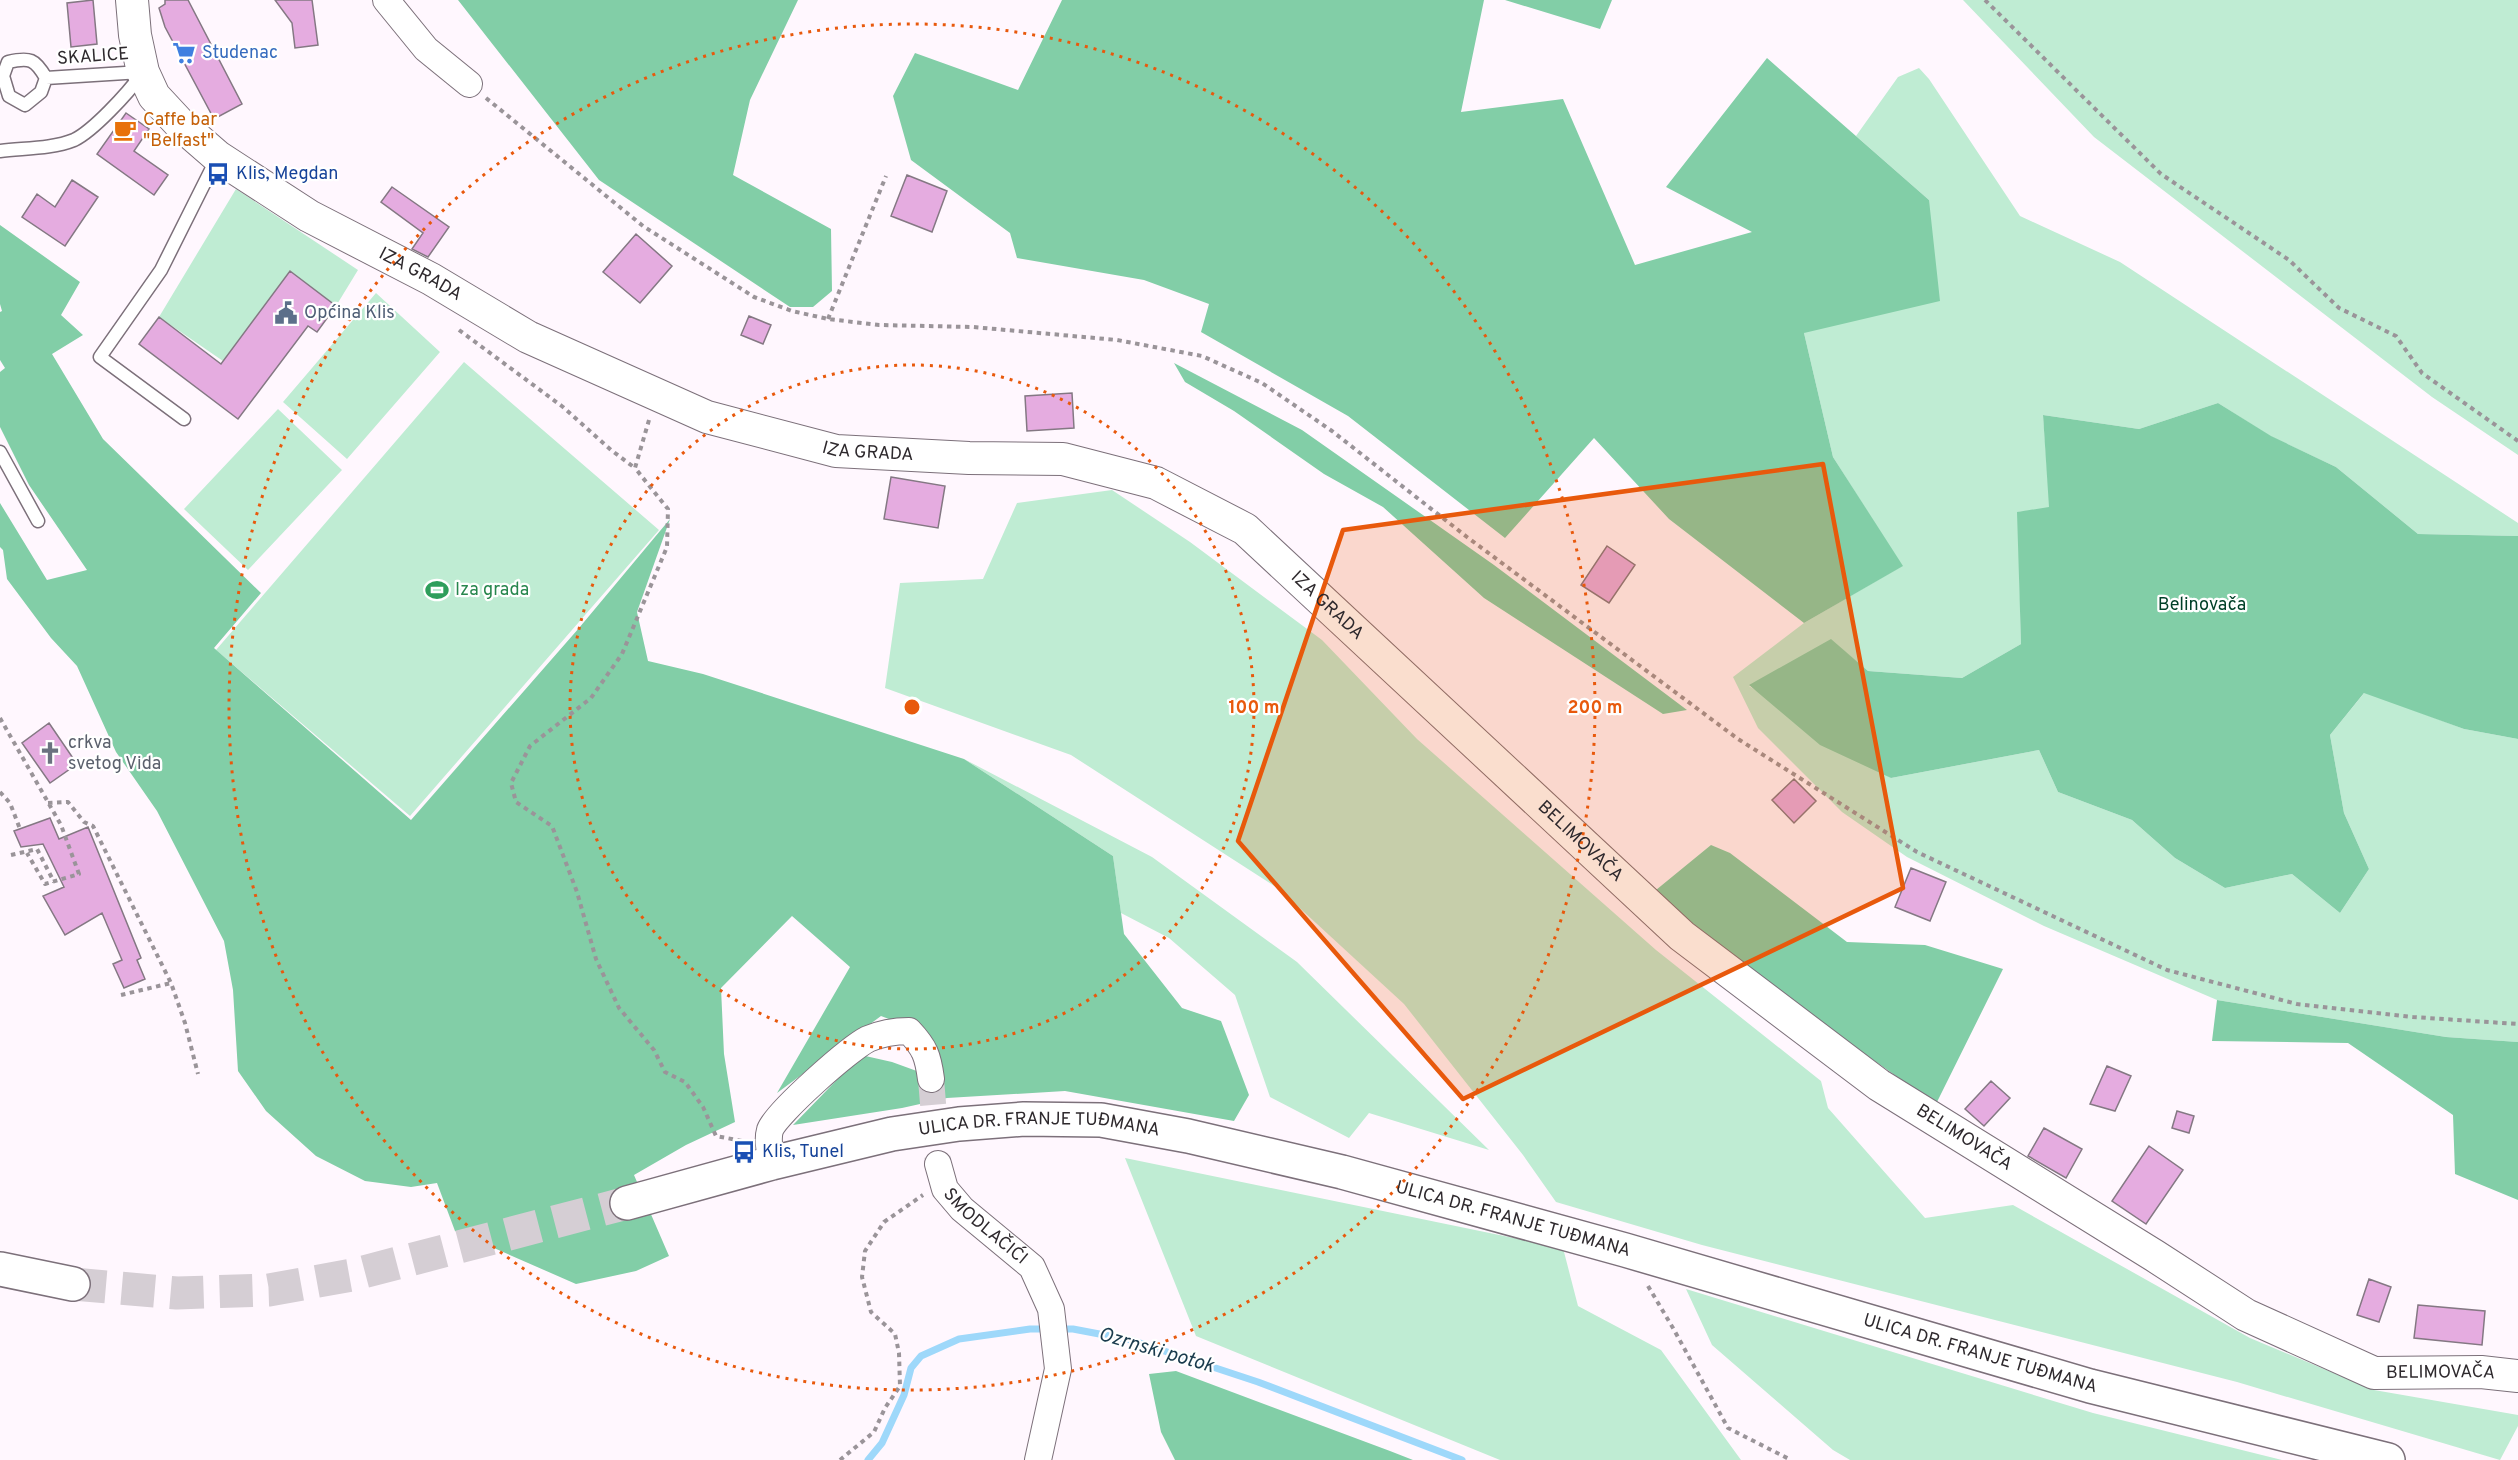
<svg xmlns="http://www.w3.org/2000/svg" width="2518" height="1460" viewBox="0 0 2518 1460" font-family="Overpass,sans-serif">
	<rect width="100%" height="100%" fill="#fff7fe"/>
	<path fill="#bfecd3" d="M1963,0H2518V455L2432,397L2094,137Z
		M1919,68L1929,79L2020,216L2120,262L2518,523V536L2418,534L2336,467L2270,436L2218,403L2139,429L2043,415L2050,508L2018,512L2021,644L1962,678L1868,671L1831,640L1749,686L1891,778L2039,750L2058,792L2132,820L2175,858L2225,888L2292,874L2340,913L2369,869L2344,813L2330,735L2365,692L2464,729L2518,739V1042L2446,1037L2217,1000L2044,926L1907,857L1842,812L1758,728L1733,677L1804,623L1902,566L1833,457L1804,333L1929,200L1856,136L1898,77Z
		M236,189L358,270L336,306L290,272L223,361L159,317Z
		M376,293L440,352L347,459L283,402Z
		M464,362L659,530L410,816L216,650Z
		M278,409L342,470L248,570L184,509Z
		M1112,490L1190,542L1322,640L1417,739L1656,950L1821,1081L1828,1108L1925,1218L2013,1205L2250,1338L2374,1390L2518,1415V1426L2500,1460L2237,1382L1702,1245L1556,1202L1523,1155L1404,1004L1279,889L1071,755L885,688L900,583L983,579L1017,503Z
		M964,759L1152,857L1297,962L1489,1150L1369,1113L1349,1138L1270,1097L1235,995L1169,938L1121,913L1113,856Z
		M1125,1158L1563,1248L1578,1306L1661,1350L1741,1460H1500L1196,1336Z
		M1686,1289L2093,1413L2282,1460H1850L1833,1450L1712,1345Z"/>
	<path fill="#82cea7" d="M458,0H798L750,100L733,175L831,229L832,291L813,307H790L599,180Z
		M1062,0H1484L1461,112L1563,99L1635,265L1752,232L1666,187L1767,58L1929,200L1940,301L1804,333L1833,457L1903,566L1804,623L1669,519L1594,438L1505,538L1348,416L1201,332L1209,304L1144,280L1017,258L1010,233L911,160L893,96L915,53L1018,90Z
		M1505,0H1612L1600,29Z
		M0,225L80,282L61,315L83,335L52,354L103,439L261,593L214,648L411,820L579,628L670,519L637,612L648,661L703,674L964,759L1113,856L1124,934L1182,1008L1221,1021L1249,1095L1234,1121L1065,1091L947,1098L902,1108L793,1125L861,1055L892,1062L936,1078L910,1027L881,1016L777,1093L850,967L792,916L721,988L724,1054L735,1122L686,1145L634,1175L669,1256L636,1271L576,1284L455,1231L437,1183L411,1187L365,1181L316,1156L266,1111L238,1071L233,990L224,941L157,811L116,752L77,666L51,638L7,579L3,550L0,547V503L47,580L87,570L29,485L0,427V372L5,368L0,360V312L2,311L0,304Z
		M1174,363L1302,430L1494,565L1687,710L1663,714L1484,598L1383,507L1324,474L1234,411L1185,382Z
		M2218,403L2271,436L2336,467L2418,534L2518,536V739L2464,729L2364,693L2330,735L2344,813L2369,869L2340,913L2292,874L2225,888L2175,858L2132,820L2058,792L2039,750L1891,778L1820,745L1749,685L1831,639L1868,671L1962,678L2021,644L2017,512L2049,507L2043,415L2139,429Z
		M1711,845L1730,853L1847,942L1925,945L2003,969L1936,1104L1859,1050L1688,920L1656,890Z
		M2217,1000L2446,1037L2518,1042V1200L2455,1174L2453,1115L2348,1043L2212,1041Z
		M1176,1371L1390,1451L1413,1460H1175L1161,1432L1149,1374Z"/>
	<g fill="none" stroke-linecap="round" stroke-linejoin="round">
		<path stroke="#9ed8fa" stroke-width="7" d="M868,1460L882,1443L904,1395L911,1368L921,1356L959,1339L1030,1329H1073L1131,1340L1258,1382L1462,1460"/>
	</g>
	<path fill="#e5ace0" stroke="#847883" stroke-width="1.5" d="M93,0L97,44L71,47L67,3Z
		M165,0H188L242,104L214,119L165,27L159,8L165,4Z
		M275,0H312L318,45L295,48L292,23Z
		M126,113L149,129L134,151L168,175L154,195L97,154Z
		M907,175L947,191L932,232L891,216Z
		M72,180L98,197L65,246L22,217L37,194L55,207Z
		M392,187L449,227L428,257L412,249L423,233L381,202Z
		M636,234L672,266L640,303L603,272Z
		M290,271L336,306L317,332L308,326L238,419L139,344L159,317L221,364Z
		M749,316L771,325L763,344L741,335Z
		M1072,393L1074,428L1027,431L1025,396Z
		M891,477L945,486L938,528L884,519Z
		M1607,546L1635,565L1609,603L1581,585Z
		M49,723L77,764L50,783L22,743Z
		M1794,779L1816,801L1794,823L1772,800Z
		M50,818L59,839L88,827L141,958L137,960L145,979L124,988L113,964L122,960L102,913L65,935L43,896L64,887L43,844L21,847L14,831Z
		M1911,868L1946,882L1930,921L1895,907Z
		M2107,1066L2131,1076L2115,1111L2090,1104Z
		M1991,1081L2010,1098L1984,1126L1965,1109Z
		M2177,1111L2194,1116L2189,1133L2172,1128Z
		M2044,1128L2082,1149L2066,1178L2028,1156Z
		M2149,1146L2183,1170L2146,1224L2112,1201Z
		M2369,1279L2391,1287L2379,1322L2357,1315Z
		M2418,1305L2485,1311L2482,1345L2414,1338Z"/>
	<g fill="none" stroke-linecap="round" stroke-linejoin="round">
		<path stroke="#d5ced4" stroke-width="26" stroke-dasharray="26 13" stroke-linecap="butt" d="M931,1079L938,1164"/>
		<path stroke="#d5ced4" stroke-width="33" stroke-dasharray="33 16" stroke-linecap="butt" d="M73,1284L177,1293L269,1290L352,1275L627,1203"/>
		<g stroke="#7c707a" stroke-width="15">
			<path id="service" d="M46,78L41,92L25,105L9,96L3,76L8,62C30,57 35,59 46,78L141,72
				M0,151C23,148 52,149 74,140C93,131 128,93 141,75
				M184,419L100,357L161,270L217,158
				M0,452L38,521"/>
		</g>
		<g stroke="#7c707a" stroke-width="28">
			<g id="minor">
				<path d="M386,0L426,49L469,84"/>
				<path d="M772,1163C770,1153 767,1140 770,1130C776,1113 850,1048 868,1039C882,1033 895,1031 909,1031C925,1048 928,1056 931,1079"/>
				<path id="s1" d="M938,1164L945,1189L962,1209L1032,1267L1051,1309L1058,1369L1038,1460"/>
			</g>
		</g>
		<g stroke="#7c707a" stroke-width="34">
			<g id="tertiary">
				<path id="s2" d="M132,0L135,35L143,72L154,96L180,124L218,157L309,216L431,279L528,337L707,417L836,451L969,458L1063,459L1156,483L1245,529L1682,936L1879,1085L2155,1256L2246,1315L2374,1373L2481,1372L2518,1376"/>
			</g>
		</g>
		<g stroke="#7c707a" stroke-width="36">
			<g id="secondary">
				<path id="s3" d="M627,1203L772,1163L892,1134L959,1124L1024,1119L1101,1120L1188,1136L1342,1172L1625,1250L2090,1386L2388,1460"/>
				<path d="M0,1269L73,1284"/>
			</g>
		</g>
		<path stroke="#9a9499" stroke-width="4" stroke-dasharray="4.5 4.5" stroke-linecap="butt" d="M1985,0L2161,174L2289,260L2339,308L2396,336L2422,373L2518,441
			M486,98L643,226L754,297L792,311L828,319L879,325L973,327L1117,340L1202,356L1262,383L1332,431L1467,537L1738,739L1917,852L2167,970L2297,1004L2413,1017L2518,1024
			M828,319L886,176
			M459,330L563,407L611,450L635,468
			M649,420L635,468L668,509L667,547L622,654L591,698L530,746L511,783L516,802L552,826L577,892L596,959L619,1008L654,1050L665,1072L685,1082L703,1107L716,1136L742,1141
			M0,718L61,825L79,874L45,884L27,853
			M0,792L10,803L20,829
			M48,803L68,802L84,822L93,826L171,983L185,1023L198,1074
			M11,855L37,849L54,882
			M121,995L171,983
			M1648,1286L1673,1328L1728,1428L1791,1460
			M840,1460L874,1432L885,1408L900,1386L899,1353L895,1334L871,1312L862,1277L865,1251L884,1222L923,1195"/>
		<use href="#service" stroke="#fff" stroke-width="12"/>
		<use href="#minor" stroke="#fff" stroke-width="26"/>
		<use href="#tertiary" stroke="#fff" stroke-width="32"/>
		<use href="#secondary" stroke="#fff" stroke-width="33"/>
	</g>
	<path fill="#e8590c" fill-opacity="0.2" stroke="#e8590c" stroke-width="4.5" stroke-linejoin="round" d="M1823,464L1903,888L1463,1099L1238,841L1343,530Z"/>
	<g fill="none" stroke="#e8590c" stroke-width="3" stroke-dasharray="3 6">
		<circle cx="912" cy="707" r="342"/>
		<circle cx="912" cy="707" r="683"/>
	</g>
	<defs>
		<g id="supermarket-bare" transform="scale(1.8)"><path d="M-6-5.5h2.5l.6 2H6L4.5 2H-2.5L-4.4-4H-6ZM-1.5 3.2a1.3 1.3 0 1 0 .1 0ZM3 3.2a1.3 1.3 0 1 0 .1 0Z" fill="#3f7fe0" stroke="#fff" stroke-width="2.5" paint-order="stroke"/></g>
		<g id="cafe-bare" transform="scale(1.8)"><path d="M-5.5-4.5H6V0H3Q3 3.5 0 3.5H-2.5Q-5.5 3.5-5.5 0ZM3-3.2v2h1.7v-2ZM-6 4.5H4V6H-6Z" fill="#e8710a" stroke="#fff" stroke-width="2.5" paint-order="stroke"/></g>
		<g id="bus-bare" transform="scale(1.8)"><path d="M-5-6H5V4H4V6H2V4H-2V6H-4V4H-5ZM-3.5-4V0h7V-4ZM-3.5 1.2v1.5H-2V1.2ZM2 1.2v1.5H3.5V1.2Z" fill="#1a4fb4" stroke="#fff" stroke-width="2.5" paint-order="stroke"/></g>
		<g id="civic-bare" transform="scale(1.8)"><path d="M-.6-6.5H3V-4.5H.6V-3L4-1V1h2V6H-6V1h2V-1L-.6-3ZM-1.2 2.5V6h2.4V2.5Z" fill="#5c6f8a" stroke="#fff" stroke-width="2.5" paint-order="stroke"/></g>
		<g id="stadium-bare" transform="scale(1.8)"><path d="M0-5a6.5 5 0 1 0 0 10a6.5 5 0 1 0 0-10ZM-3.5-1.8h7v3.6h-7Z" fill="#2e9e5b" stroke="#fff" stroke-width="2.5" paint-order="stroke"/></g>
		<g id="church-bare" transform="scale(1.8)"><path d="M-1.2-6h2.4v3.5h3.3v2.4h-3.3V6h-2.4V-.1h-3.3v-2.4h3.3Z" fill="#6b7280" stroke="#fff" stroke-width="2.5" paint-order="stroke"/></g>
	</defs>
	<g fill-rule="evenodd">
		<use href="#supermarket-bare" x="184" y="53"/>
		<use href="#cafe-bare" x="125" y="130"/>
		<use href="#bus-bare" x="218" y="174"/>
		<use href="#civic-bare" x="286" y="313"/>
		<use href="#stadium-bare" x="437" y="590"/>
		<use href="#church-bare" x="50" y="753"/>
		<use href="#bus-bare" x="744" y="1152"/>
	</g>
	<g text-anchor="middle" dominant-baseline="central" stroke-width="4.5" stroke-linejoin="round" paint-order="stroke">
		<g font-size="18" fill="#366cbe" stroke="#fff" text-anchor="start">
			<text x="202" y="53">Studenac</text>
		</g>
		<g font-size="18" fill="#2e292d" stroke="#fff">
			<text transform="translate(93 57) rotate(-4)">SKALICE</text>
			<text stroke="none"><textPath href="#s2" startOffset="422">IZA GRADA</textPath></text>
			<text stroke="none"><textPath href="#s2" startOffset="908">IZA GRADA</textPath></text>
			<text stroke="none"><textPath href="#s2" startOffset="1412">IZA GRADA</textPath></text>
			<text stroke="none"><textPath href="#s2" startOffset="1758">BELIMOVAČA</textPath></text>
			<text stroke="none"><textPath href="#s3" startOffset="422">ULICA DR. FRANJE TUĐMANA</textPath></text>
			<text stroke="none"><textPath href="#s2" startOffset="2244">BELIMOVAČA</textPath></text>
			<text stroke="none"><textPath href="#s3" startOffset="908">ULICA DR. FRANJE TUĐMANA</textPath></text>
			<text stroke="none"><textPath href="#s1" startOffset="81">SMODLAČIĆI</textPath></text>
			<text stroke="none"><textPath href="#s3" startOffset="1394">ULICA DR. FRANJE TUĐMANA</textPath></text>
			<text stroke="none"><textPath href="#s2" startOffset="2784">BELIMOVAČA</textPath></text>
		</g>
		<g font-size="18" fill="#c56008" stroke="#fff" text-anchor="start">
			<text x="143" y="120">Caffe bar<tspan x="143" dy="21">"Belfast"</tspan></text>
		</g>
		<g font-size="18" fill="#164399" stroke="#fff" text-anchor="start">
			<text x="236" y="174">Klis, Megdan</text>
			<text x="762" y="1152">Klis, Tunel</text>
		</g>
		<g font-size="18" fill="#4e5e75" stroke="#fff" text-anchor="start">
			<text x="304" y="313">Općina Klis</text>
		</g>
		<g font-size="18" fill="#27864d" stroke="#fff" text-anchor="start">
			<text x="455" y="590">Iza grada</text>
		</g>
		<g font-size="18" fill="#004028" stroke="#fff">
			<text x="2202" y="605">Belinovača</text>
		</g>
		<g font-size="18" fill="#5b616d" stroke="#fff" text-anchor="start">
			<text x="68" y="743">crkva<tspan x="68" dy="21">svetog Vida</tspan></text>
		</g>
		<g font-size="20" font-style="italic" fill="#1a3b4d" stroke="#fff">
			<text transform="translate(1156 1351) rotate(16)">Ozrnski potok</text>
		</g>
	</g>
	<circle cx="912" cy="707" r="9" fill="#e8590c" stroke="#fff" stroke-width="3"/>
	<g font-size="18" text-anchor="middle" font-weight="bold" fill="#e8590c" stroke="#fff" stroke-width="4.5" stroke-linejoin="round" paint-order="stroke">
		<text x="1254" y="713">100 m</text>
		<text x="1595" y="713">200 m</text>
	</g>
</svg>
